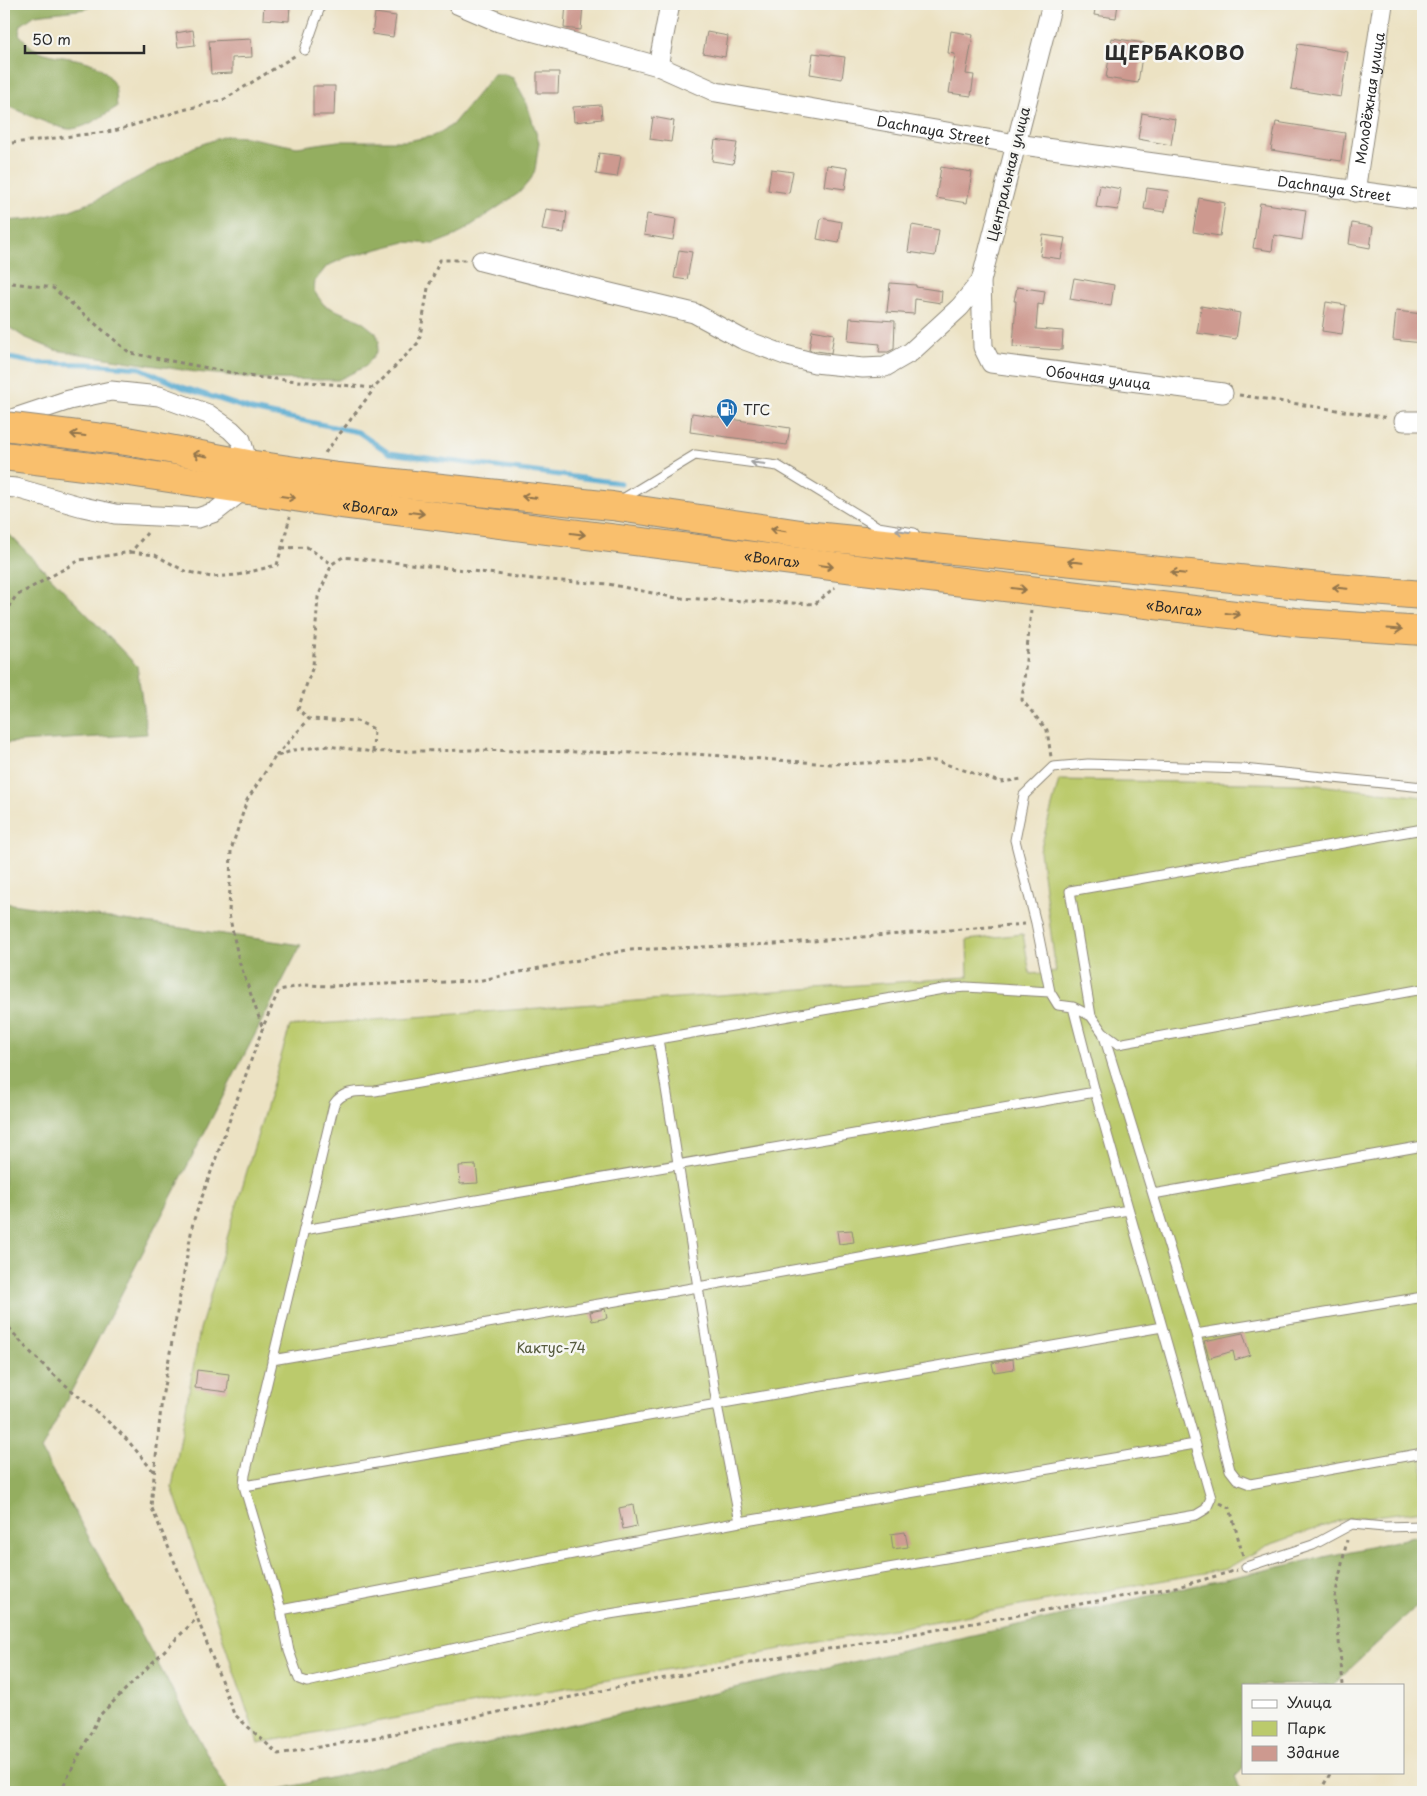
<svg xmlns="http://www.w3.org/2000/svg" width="1427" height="1796" viewBox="0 0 1427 1796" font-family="'Playpen Sans',sans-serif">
	<rect width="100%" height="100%" fill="#f6f6f2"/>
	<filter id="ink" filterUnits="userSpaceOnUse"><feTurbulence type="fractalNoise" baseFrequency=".02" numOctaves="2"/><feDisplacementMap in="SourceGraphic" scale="10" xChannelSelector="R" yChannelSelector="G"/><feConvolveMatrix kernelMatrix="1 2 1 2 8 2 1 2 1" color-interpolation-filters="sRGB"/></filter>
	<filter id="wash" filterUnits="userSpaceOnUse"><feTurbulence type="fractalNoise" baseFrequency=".0096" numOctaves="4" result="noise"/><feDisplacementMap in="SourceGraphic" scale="20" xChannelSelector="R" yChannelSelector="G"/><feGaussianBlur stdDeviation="1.12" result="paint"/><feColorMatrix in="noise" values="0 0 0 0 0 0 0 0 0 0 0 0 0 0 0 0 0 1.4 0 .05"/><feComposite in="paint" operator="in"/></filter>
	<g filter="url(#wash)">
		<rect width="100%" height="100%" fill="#ece2c3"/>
		<path fill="#bbca6c" stroke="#737a4c" d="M1059,780L1308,784L1423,797V1510L1341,1520L1266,1546L1226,1569L258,1743L172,1487L200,1329L290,1026L968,977L967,940L1023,934L1030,974L1056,972L1040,851Z"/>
		<path fill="#94ae60" stroke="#606c46" d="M4,4H94L86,9L35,15L21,25L19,34C24,39 28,45 33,48C61,64 100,50 115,87C117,93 116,101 117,107C103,115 89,127 72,129C61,131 15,109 4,104Z
			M494,74H503L513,78L527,104L539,142L535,170L531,179L519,193L457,235L434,244L405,242L347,257L327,266L315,281L314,291L324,305L361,321L376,333L379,342L377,351L366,366L338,380L266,379L195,372L55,350L24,337L4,324V221L33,219L68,211L94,201L194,147L225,136L246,137L297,147L338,141H406L434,136L452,125Z
			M4,532L9,534L137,666L147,734L4,743Z
			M4,903L301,945L41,1450L228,1792H4Z
			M1423,1535V1600L1333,1685H1243V1769L1235,1777L1241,1792H267Z"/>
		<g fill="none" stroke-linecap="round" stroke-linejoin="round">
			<path stroke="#52a8cf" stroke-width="5" d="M4,357L36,363L90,364L140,368L182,387L252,410L358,432L389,453L621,483"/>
		</g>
		<g id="blocks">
			<path fill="#cd998f" d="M264,4H290L289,21L263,19Z
				M566,4H583L581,30L564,28Z
				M1096,4H1118L1116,18L1094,15Z
				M375,13L396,16L393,37L372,34Z
				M193,30L195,45L178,47L176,33Z
				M951,31L973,35L966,74L974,75L971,96L949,93L955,54L948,53Z
				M707,32L728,36L725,57L703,53Z
				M1112,38L1144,43L1138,83L1106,78Z
				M251,39L252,57L232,58V73L211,74L209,41Z
				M1298,44L1348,52L1341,97L1291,89Z
				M813,53L845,57L842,79L810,74Z
				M537,72H559L558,93H537Z
				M313,86H335L334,115H313Z
				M601,105L602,119L574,122L573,107Z
				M1142,113L1175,119L1171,145L1138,139Z
				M653,117L674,121L671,142L650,139Z
				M1276,122L1345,133L1341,161L1271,150Z
				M715,140L737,143L733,164L712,161Z
				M599,153L621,156L617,177L596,174Z
				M827,165L848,168L845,189L824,186Z
				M941,167L972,172L967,203L936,198Z
				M771,169L793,172L789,193L768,190Z
				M1100,185L1121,189L1118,210L1096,207Z
				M1147,188L1169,191L1165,212L1144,209Z
				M1199,198L1225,203L1220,236L1193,232Z
				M1260,203L1306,210L1302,240L1274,235L1272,251L1253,248Z
				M546,209L567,212L564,233L542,230Z
				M647,214L676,219L673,240L644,235Z
				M821,218L842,222L839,243L817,239Z
				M1352,223L1373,227L1370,248L1349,244Z
				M912,225L939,230L935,256L908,252Z
				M1043,235L1065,238L1061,259L1040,256Z
				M679,250L692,252L687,280L674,278Z
				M1074,278L1114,285L1111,306L1070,299Z
				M890,283L916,285V287L942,291L941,303L915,299L914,314L887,312Z
				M1017,287L1045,291L1043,305L1038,304L1036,329L1063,331L1062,350L1013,347L1016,301H1014Z
				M1326,302L1346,305L1342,334L1322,331Z
				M1201,306L1240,313L1236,339L1197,333Z
				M1396,311L1423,314V343L1393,340Z
				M850,318L895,321L894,349L888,352H879L880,344L848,341Z
				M812,330L834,334L831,353L809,350Z
				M692,413L790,428L787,445L690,432Z
				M476,1165L478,1183L460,1184L459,1166Z
				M852,1230L854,1242L839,1244L837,1231Z
				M605,1309L607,1318L592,1321L590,1312Z
				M1243,1333L1250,1355L1235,1360L1233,1351L1209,1358L1204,1341Z
				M1013,1359L1014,1369L994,1372L992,1363Z
				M197,1370L229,1374L227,1392L195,1388Z
				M633,1505L637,1526L623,1529L619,1508Z
				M905,1532L908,1547L893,1549L891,1534Z"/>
		</g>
	</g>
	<g filter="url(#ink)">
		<use href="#blocks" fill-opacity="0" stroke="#8c8677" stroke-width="1"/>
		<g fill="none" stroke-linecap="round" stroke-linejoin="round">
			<g stroke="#8c8677" stroke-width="11">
				<path id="lane" d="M305,50L321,4
					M621,500L695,455L778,466L878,527L914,533
					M1423,787L1243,769L1088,764L1053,767L1024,795L1015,840L1036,923L1050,992L1058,1005L1073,1007L1091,1016L1103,1033L1196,1334L1230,1470L1237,1479L1250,1484L1423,1453
					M1050,992L966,987L943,989L658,1039L375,1091C359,1092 344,1089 334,1104L245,1475L244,1486L281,1610L289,1651L299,1679L307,1682L597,1616L749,1592L1196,1515L1206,1509L1211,1498L1095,1092L1073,1007
					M1091,1016L1070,891L1423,829
					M1103,1033L1118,1044L1423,989
					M658,1039L717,1405L740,1522
					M1153,1194L1423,1146
					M304,1230L1095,1092
					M1196,1334L1423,1297
					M272,1360L698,1287L1128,1210
					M244,1486L1162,1327
					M1246,1567L1313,1545L1352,1524L1384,1527L1423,1526
					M281,1610L740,1522L1195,1444"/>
			</g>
			<g stroke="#8c8677" stroke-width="21">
				<g id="street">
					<path id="s1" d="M457,4L499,22L658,66L716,92L1016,144L1423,200"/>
					<path id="s2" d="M1052,4L981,281L983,347L991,363L1223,393"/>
					<path d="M658,66L670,4"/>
					<path id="s3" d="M1355,192L1383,4"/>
					<path d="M481,261L564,282L694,313L742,339L785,355L815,363L863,368L885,367L911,352L960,307L981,281"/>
					<path d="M1404,421H1423"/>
					<path d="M4,429L15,418L69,400L111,391L159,396L208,414L231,430L241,440L248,464"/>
					<path d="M4,487L16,488L83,507L115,514L198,518L215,512L243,490"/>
				</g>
			</g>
			<g stroke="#8c8677" stroke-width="30">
				<g id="highway">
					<path d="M127,441L248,464L338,477L612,506L814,536L1310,586L1423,595"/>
					<path id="s4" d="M4,456L123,471L334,503L855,569L1303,623L1423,631"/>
				</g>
			</g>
			<path stroke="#8c8677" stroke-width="3" stroke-dasharray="4 4" stroke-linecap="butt" d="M4,144L114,131L183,110L225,99L296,55
				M4,282L53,288L130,353L254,377L374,388L419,342L428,288L440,260H467
				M1239,395L1389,418
				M325,453L374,389
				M282,548L307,547L332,564
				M131,552L155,555L185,571L211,577L238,575L277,565L290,517
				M1031,610L1022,700L1047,730L1051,757
				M4,614L16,596L80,560L131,552L147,533
				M373,752L374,729L357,721L309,719L298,709L313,666L318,597L332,564L343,557L457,569L533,579L608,584L677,598L815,604L835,587
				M276,756L309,719
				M1025,924L775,944L627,950L477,981L329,986L306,985L279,990L263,1027L193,1222L162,1398L151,1506L188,1594L234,1714L278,1754L383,1736L654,1680L1181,1586L1237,1570
				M262,1026L239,961L229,914L231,850L247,800L275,757L294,750L328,746L373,752L471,750L695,754L830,764L936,761L1000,782L1023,779
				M4,1321C35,1363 74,1391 113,1426C128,1439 141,1457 154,1472
				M1220,1503L1230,1508L1243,1556
				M1343,1685L1335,1597L1347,1540
				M60,1792L100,1715L197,1618
				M1322,1792L1323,1786L1331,1772"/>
			<use href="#lane" stroke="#fff" stroke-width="9"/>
			<use href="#street" stroke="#fff" stroke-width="19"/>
			<use href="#highway" stroke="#f9bf6d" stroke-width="28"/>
			<g stroke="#8c8677" stroke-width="30" stroke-linecap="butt">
				<path id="highway-bridge" d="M4,426L127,441"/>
			</g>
			<use href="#highway-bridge" stroke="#f9bf6d" stroke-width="28"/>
		</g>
		<defs><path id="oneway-shaft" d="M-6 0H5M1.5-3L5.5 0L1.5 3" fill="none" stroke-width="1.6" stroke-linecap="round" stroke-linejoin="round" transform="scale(1.25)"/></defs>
		<g stroke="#92754c">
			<use href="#oneway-shaft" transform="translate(78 435) rotate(-173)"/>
			<use href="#oneway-shaft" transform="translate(200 455) rotate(-169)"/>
			<use href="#oneway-shaft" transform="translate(288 497) rotate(8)"/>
			<use href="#oneway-shaft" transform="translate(529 497) rotate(-174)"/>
			<use href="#oneway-shaft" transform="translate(417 513) rotate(7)"/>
			<use href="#oneway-shaft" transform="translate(778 530) rotate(-171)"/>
			<use href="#oneway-shaft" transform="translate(578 534) rotate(7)"/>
			<use href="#oneway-shaft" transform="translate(1075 562) rotate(-174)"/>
			<use href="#oneway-shaft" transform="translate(826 566) rotate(7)"/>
			<use href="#oneway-shaft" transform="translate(1178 573) rotate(-174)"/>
			<use href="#oneway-shaft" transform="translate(1340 588) rotate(-175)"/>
			<use href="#oneway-shaft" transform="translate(1019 589) rotate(7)"/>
			<use href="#oneway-shaft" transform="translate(1233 614) rotate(7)"/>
			<use href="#oneway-shaft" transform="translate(1395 629) rotate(4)"/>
		</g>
		<g stroke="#a0a0a0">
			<use href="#oneway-shaft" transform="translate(758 463) rotate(-173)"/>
			<use href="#oneway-shaft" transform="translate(903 531) rotate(-171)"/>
		</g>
	</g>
	<defs>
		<g id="fuel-pin" transform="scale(1.125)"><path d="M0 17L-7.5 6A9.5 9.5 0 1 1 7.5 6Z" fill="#1f6fb2" stroke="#f6f6f2"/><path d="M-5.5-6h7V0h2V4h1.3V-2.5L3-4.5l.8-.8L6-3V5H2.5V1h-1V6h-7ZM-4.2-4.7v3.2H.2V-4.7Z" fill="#fff"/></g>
	</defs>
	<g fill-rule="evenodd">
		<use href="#fuel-pin" x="727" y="409"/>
	</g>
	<g text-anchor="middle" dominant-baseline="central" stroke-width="5" stroke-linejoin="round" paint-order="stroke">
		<g font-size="14" fill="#2b2b2b" stroke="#f6f6f2">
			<text stroke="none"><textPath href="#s3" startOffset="95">Молодёжная улица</textPath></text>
			<text stroke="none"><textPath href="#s1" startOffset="495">Dachnaya Street</textPath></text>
			<text transform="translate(1008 174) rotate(-76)">Центральная улица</text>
			<text stroke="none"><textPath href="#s1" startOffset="900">Dachnaya Street</textPath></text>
			<text stroke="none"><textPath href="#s2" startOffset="478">Обочная улица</textPath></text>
			<text stroke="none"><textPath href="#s4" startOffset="370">«Волга»</textPath></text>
			<text stroke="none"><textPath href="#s4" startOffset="775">«Волга»</textPath></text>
			<text stroke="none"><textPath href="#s4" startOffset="1180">«Волга»</textPath></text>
		</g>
		<g font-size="14" fill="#2b2b2b" stroke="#f6f6f2" text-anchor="start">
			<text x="743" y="409">ТГС</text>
		</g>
		<g font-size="14" fill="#565b3e" stroke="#f6f6f2">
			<text x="551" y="1347">Кактус-74</text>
		</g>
		<g font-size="19" font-weight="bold" letter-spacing="1" fill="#2b2b2b" stroke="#f6f6f2">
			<text x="1175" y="52">ЩЕРБАКОВО</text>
		</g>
	</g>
	<rect width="1427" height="1796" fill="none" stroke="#f6f6f2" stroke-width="20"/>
	<rect x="1242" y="1684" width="162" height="90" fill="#f6f6f2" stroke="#a5a5a2"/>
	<rect x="1252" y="1700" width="25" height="8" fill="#ffffff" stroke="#a5a5a2"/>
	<text x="1287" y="1708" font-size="15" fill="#2b2b2b">Улица</text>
	<rect x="1252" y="1721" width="25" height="15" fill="#bbca6c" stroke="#a5a5a2"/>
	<text x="1287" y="1734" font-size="15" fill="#2b2b2b">Парк</text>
	<rect x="1252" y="1746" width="25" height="15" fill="#cd998f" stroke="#a5a5a2"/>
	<text x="1287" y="1758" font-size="15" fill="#2b2b2b">Здание</text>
	<path d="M25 45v8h119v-8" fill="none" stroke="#2b2b2b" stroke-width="2.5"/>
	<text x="32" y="45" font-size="15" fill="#2b2b2b" stroke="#f6f6f2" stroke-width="4" paint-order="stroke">50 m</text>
</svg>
